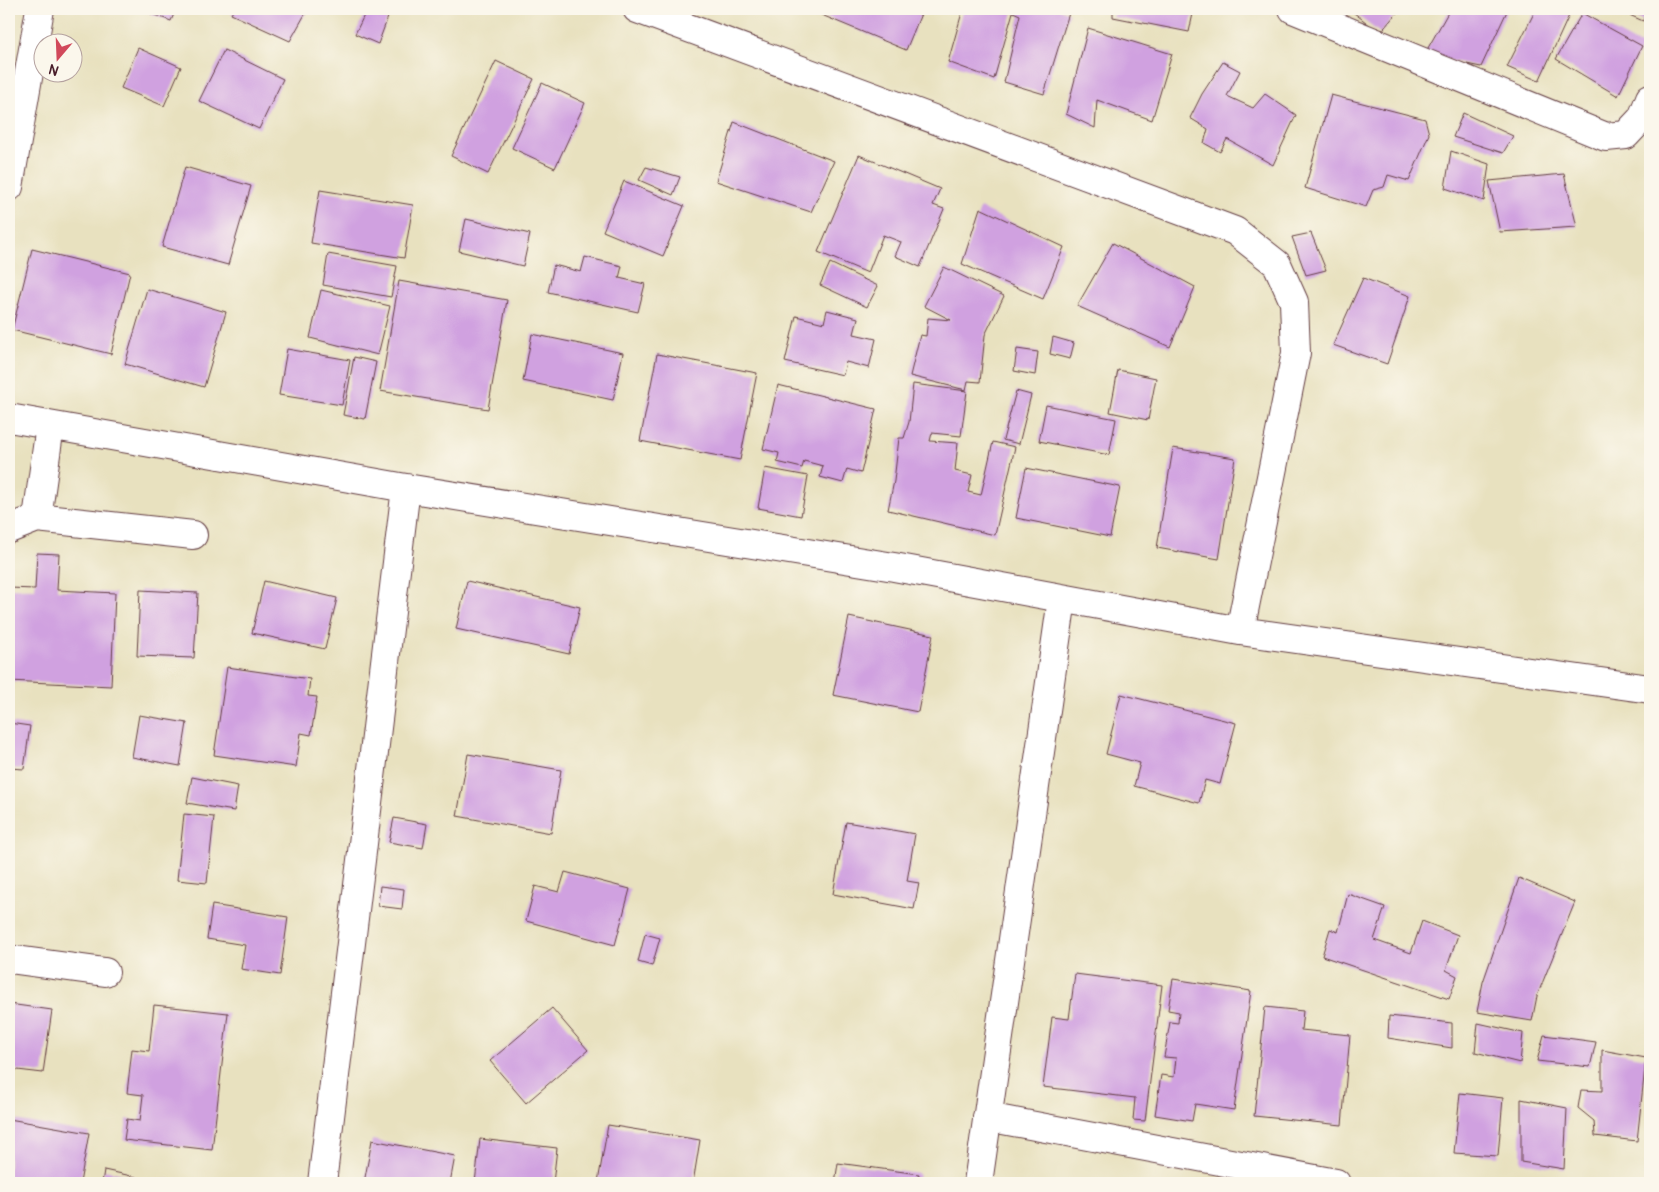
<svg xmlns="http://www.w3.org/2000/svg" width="1659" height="1192" viewBox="0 0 1659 1192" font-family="Pangolin,sans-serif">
	<rect width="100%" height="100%" fill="#fbf7ec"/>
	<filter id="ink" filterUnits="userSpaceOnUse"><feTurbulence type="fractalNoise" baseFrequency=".02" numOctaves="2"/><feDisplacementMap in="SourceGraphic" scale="10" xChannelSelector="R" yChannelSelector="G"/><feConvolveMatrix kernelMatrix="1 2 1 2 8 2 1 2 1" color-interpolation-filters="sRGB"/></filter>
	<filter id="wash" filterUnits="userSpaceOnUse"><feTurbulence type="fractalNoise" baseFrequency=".0096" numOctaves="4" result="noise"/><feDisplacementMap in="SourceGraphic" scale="20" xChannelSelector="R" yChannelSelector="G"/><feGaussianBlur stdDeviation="1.12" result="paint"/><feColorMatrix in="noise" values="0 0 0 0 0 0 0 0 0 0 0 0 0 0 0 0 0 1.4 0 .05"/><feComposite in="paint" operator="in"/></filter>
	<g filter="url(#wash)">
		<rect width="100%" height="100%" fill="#e8e1bf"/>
		<g id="blocks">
			<path fill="#d0a1e0" d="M138,9H176L171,21Z
				M234,9H308L290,41L231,14Z
				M367,9H391L378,44L355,34Z
				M812,9H923L906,50L812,11Z
				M963,9H1060L1069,13L1044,94L1004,82L1020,15L1013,12L994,79L948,62Z
				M1113,9H1194L1189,32L1113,17Z
				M1349,9H1400L1380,33Z
				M1450,9H1508L1481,67L1424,55Z
				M1536,9H1572L1539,81L1507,67Z
				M1616,9H1648L1643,21Z
				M1582,13L1642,46L1618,96L1556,59Z
				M1088,28L1172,54L1152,120L1097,100L1095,128L1066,114Z
				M138,48L181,67L164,106L121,88Z
				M224,50L283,79L259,129L199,101Z
				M496,61L534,79L488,174L451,156Z
				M1223,62L1240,71L1227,96L1253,108L1265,94L1296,115L1273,165L1227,139L1220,152L1204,143L1208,129L1190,118L1202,94Z
				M542,83L585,103L555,168L512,148Z
				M1331,95L1425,119L1429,134L1409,181L1388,175L1384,187L1373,190L1366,207L1305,188Z
				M1463,113L1513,136L1503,153L1453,137Z
				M734,122L834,161L811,212L716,181Z
				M1451,151L1489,164L1484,201L1445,188Z
				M859,155L940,189L933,205L944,209L920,267L895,256L901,242L883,235L868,273L818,252Z
				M185,167L251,186L228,265L162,247Z
				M646,167L680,177L673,195L639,180Z
				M1564,174L1577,227L1500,232L1489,181Z
				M624,181L684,206L663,256L603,231Z
				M320,190L413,205L404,258L311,243Z
				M980,208L1064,247L1043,299L962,264Z
				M466,219L530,234L523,266L459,251Z
				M1311,233L1326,270L1306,275L1292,237Z
				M1113,243L1195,287L1170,347L1077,306Z
				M32,249L130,273L111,354L12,330Z
				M328,254L397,266L391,297L323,285Z
				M585,257L622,266L619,278L645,284L638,312L548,292L554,265L581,272Z
				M830,263L878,286L867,307L820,285Z
				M944,267L1004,296L985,335L980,382L968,381L966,390L910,376L920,335L926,336L928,318L951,320L924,306Z
				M1363,278L1410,296L1387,364L1333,345Z
				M399,281L507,300L488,409L380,391Z
				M147,289L226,312L204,387L125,364Z
				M321,290L390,306L378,355L310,338Z
				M827,310L858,318L854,334L876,339L869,368L846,362L843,375L785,362L796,316L824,323Z
				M532,334L623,353L613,400L523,381Z
				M1053,337L1074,343L1070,359L1050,354Z
				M287,349L350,360L342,405L279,395Z
				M1017,349L1038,352L1035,375L1014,371Z
				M657,354L757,373L740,460L640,441Z
				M354,357L376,362L365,419L343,415Z
				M1118,370L1156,378L1148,420L1110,412Z
				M913,384L967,391L961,436L932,433L930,441L958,443L955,471L972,475L968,492L981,495L993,442L1015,447L995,535L888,510L894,481L899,438H904L909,422Z
				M778,385L876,409L861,473L847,469L843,483L820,477L823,466L804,461L802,468L777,462L779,453L763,449Z
				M1016,391L1031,395L1019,444L1003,440Z
				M1046,405L1116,419L1109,455L1039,441Z
				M1173,448L1235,458L1219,559L1157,548Z
				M765,468L808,476L801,516L758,508Z
				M1026,468L1120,487L1110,537L1016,518Z
				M37,553L59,554L57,590L115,593L111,686L9,681V588L35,589Z
				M264,581L337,598L325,649L252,633Z
				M467,581L580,607L569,654L456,629Z
				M140,590L198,593L194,658L137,656Z
				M849,617L933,635L918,712L833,695Z
				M227,667L310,679L308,696L317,697L311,735L301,733L296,767L214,755Z
				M1121,694L1236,723L1220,784L1205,780L1199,803L1134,786L1140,763L1106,754Z
				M139,715L187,723L180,766L132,757Z
				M9,723L30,726L24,769L9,768Z
				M468,754L561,770L551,833L457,816Z
				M192,777L238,786L234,811L187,803Z
				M184,814L214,817L207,883L177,880Z
				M394,818L427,824L423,848L389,842Z
				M846,822L915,834L907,881L919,883L914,909L833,894Z
				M565,872L630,889L615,945L526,921L535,886L559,892Z
				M1519,878L1575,902L1537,996L1532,1021L1477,1012L1483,982Z
				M380,886L404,889L402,909L378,906Z
				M1348,894L1385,907L1374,940L1411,953L1422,921L1458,935L1446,970L1457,976L1449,999L1322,956L1330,929L1338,932Z
				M212,905L288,917L280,975L241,969L245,945L207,939Z
				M645,934L660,938L652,966L638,962Z
				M1075,974L1162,985L1145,1121L1133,1120L1135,1098L1043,1087L1052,1017L1069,1019Z
				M1173,979L1251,991L1234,1110L1195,1104L1192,1121L1155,1115L1161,1075L1174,1077L1176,1058L1164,1057L1170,1022L1178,1023L1179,1012L1168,1010Z
				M9,1004L52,1010L43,1073L9,1069Z
				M154,1005L228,1013L212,1150L124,1140L127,1119L140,1121L143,1095L127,1093L132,1049L149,1051Z
				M1265,1007L1303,1011L1301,1030L1350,1035L1342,1125L1254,1116Z
				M552,1008L588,1050L526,1103L490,1061Z
				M1389,1016L1452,1023V1048L1388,1038Z
				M1478,1023L1523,1033L1520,1063L1475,1052Z
				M1544,1035L1596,1042L1590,1067L1537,1061Z
				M1602,1050L1646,1058L1637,1141L1595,1136L1594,1121L1578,1108L1581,1090L1602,1091Z
				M1460,1093L1503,1098L1498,1156L1454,1153Z
				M1521,1099L1567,1108L1564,1169L1521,1162Z
				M9,1119L89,1133L80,1183H9Z
				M608,1125L700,1140L693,1183H608L598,1182Z
				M480,1139L557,1148L553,1183H475Z
				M372,1140L455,1156L450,1183H364Z
				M838,1163L919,1174L917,1183H835Z
				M104,1170L136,1177L135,1183H102Z
				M164,1179L192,1182L191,1183H164Z"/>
		</g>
	</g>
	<g filter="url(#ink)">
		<use href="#blocks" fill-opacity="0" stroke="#623c41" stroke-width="1"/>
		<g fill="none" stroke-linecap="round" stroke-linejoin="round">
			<g stroke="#623c41" stroke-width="30">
				<path id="street" d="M637,9L1235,231L1277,264L1294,302L1296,353L1240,631
					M1293,9L1606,137L1626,135L1642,118L1650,98
					M9,187L40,9
					M9,418L406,488L894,567L1240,631L1650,689
					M37,518L193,535
					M9,529L37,518L50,426
					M9,959L105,972
					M987,1117L1336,1183
					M322,1183L406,488
					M978,1183L1062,599"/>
			</g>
			<use href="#street" stroke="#fff" stroke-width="28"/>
		</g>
	</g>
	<rect width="1659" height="1192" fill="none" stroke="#fbf7ec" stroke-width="30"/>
	<g transform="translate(58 58) rotate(199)"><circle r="24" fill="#fbf7ec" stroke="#b4a19f"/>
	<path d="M0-4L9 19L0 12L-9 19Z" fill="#d1495b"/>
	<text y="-8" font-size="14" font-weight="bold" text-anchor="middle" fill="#4a1f2b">N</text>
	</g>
</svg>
